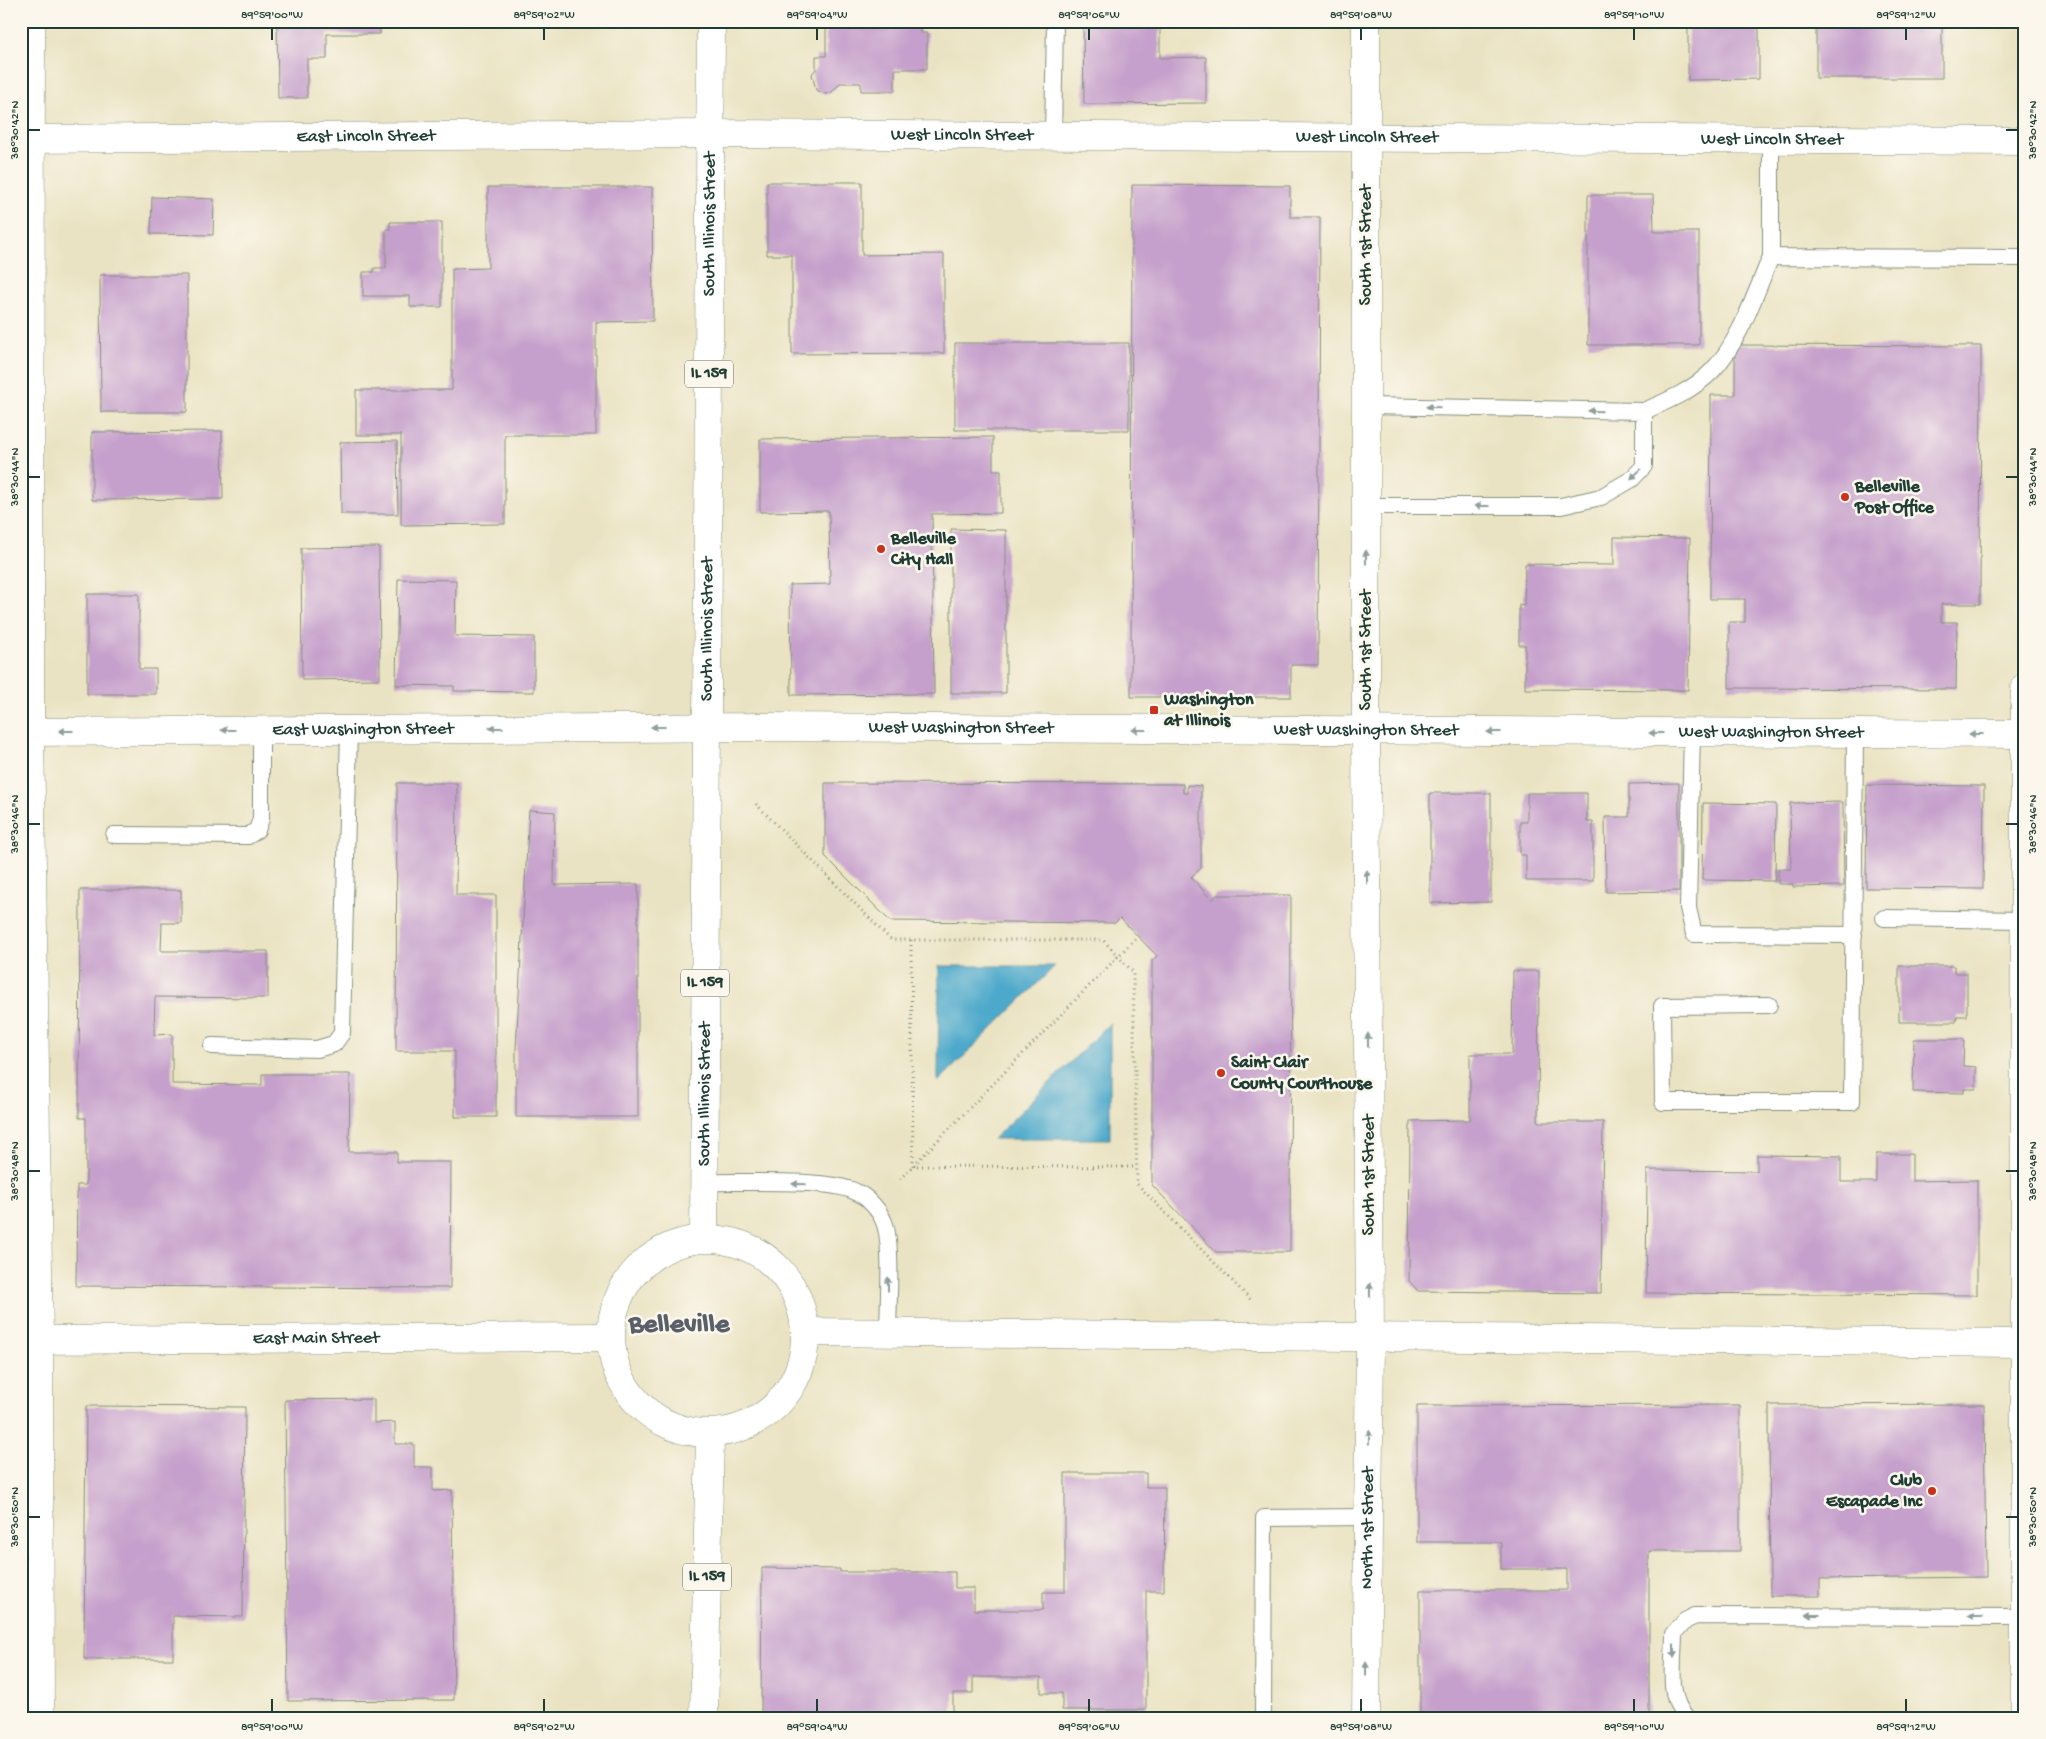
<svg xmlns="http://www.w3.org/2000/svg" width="2046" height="1739" viewBox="0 0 2046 1739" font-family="'Gochi Hand',sans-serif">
	<rect width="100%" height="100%" fill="#fbf7ec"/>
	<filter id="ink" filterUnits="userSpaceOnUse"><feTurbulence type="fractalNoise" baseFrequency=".02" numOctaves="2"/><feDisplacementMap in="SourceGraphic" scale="10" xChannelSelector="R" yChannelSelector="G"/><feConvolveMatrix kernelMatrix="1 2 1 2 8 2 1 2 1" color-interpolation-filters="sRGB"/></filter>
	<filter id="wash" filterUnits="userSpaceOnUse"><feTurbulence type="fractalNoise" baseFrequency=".0096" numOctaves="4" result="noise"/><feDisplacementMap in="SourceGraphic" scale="20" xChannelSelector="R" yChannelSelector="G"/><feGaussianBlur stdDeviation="1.12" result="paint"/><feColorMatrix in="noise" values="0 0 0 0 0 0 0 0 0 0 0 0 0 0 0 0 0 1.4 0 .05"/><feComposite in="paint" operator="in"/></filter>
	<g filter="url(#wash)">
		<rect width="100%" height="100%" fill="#eae3c3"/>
		<path fill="#4da9cb" stroke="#367380" d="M939,966H1055L938,1082Z
			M1110,1023V1139H993Z"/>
		<g id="blocks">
			<path fill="#c6a0cc" d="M277,21H380V34H327V59H307V98H278Z
				M851,21H920V33H927V69H895V91H861V83H840L831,93L825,94L816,90L812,74L816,69V56H826V28H851Z
				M1083,21H1160V58L1206,57V103L1084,104Z
				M1688,21H1759V79L1688,80Z
				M1816,21H1942V78H1816Z
				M767,182H862V255L944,254V353L792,354V255H767Z
				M1132,185L1290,186V217H1320L1318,665H1291V697H1131Z
				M488,187H652L653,321L596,322V435H505V524L401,525V435H356V390H452V269L488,268Z
				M1588,195H1653L1654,232H1699V345H1588Z
				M152,197L214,199L213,235L151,234Z
				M390,222H442V307H410V296H363V272H374V268H386V229H390Z
				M100,275H187V412H101Z
				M955,343H1129V430H955Z
				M1735,345L1981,346L1980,604H1941V622H1957L1956,689L1729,688V622H1745V599H1710L1711,395H1735Z
				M222,431L223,499L92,500V432Z
				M993,437V470H1001V513L932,514L934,694L791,695L790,585L830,584L829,511L760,512V439Z
				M397,441L398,514H341L340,442Z
				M951,529L1006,530V693H951Z
				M1614,537L1690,538L1688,690L1525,689V645H1519V605L1524,606L1525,564L1614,565Z
				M379,547L380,679L302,680L301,548Z
				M398,579L456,580L455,636L534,637V692L454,691V686L396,685Z
				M87,594H139V669H156V694H87Z
				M397,783H457L456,895H496V1117H455V1051H396Z
				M825,783L1183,784V793H1187V785L1201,786V868L1191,877L1212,900L1217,895H1291L1290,1252H1216L1152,1185V961L1157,956L1120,918L1115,923L890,921L825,856Z
				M1679,783V891L1606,892L1605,817H1629V784Z
				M1867,785L1984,786L1983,889L1866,888Z
				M1430,793H1491V902L1430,903Z
				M1527,793H1587V822H1593V881H1526V855H1520V822H1527Z
				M1843,802L1844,886L1793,887V884H1778V869H1791L1790,803Z
				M1703,803L1776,804L1775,881L1702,880Z
				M529,810L555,812L554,885L638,884V1117H516V1049Z
				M80,890H181V923H162L161,951H268V998L155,997L154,1035L172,1034V1084L262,1085V1074H350L349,1152H397V1162H451L450,1288L76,1286L77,1185H86V1118H79Z
				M1899,966H1954V973H1967V1016H1957L1956,1022H1899Z
				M1513,971H1539L1538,1122H1603L1601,1293L1418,1291L1409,1281L1410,1121L1470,1120V1054H1512Z
				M1914,1039H1964L1963,1066L1976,1067V1089H1964V1093L1913,1092Z
				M1876,1154H1912V1181L1977,1180V1295L1646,1293L1647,1170L1757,1171V1155L1841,1156V1182H1876Z
				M374,1399V1423L395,1422V1444H414V1467H433V1491L452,1490L454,1700L288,1701L285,1400Z
				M1984,1404L1986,1577L1820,1579V1596H1770L1769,1405Z
				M1740,1405V1551H1649V1718H1420V1590H1567V1569H1501V1542H1417V1406Z
				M86,1406L245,1407L243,1617L173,1616V1659H84Z
				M1065,1473H1146V1487H1165L1164,1591H1146V1710H1062V1693H1041V1677H973V1693H953V1718H761L762,1568L840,1569V1572H955V1588H974V1610H1043V1592H1065Z"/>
		</g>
	</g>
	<g filter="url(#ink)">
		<use href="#blocks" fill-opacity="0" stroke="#84907c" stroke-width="1"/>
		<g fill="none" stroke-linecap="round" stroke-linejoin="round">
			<g stroke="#84907c" stroke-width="18">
				<path id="service" d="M1053,137L1055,21
					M1771,141V257L2025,258
					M1366,406L1644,411C1668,401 1695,389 1713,370C1741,340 1755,293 1771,257
					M1366,506H1561L1601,497L1632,479L1644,466V411
					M1692,733L1688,908L1694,934L1854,935
					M114,835L248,836L257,830L261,819V730
					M1884,918L2024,920
					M1769,1005L1662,1006L1663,1102H1852L1855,733
					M212,1046L317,1049L334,1044L342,1033L349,729
					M704,1182C739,1183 828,1178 856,1192C867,1196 880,1211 884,1222C893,1243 888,1307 888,1333
					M1263,1718L1264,1518L1367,1517
					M1687,1718C1666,1699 1674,1660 1674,1634L1685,1621L1695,1616L2024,1617"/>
			</g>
			<g stroke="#84907c" stroke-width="29">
				<g id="minor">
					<path d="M31,21L30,732L39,1340L40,1718"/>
					<path id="s1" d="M1366,1718L1370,1338L1366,732V21"/>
					<path d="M2025,1718V687"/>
				</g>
			</g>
			<g stroke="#84907c" stroke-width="29">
				<g id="tertiary">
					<path id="s2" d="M21,139L710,134L2025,141"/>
					<path d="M806,1332L2025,1343"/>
					<path id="s3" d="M21,1340L610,1337"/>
				</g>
			</g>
			<g stroke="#84907c" stroke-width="29">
				<g id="secondary">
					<path id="s4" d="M21,732L766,727L2025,734"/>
				</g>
			</g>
			<g stroke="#84907c" stroke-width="29">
				<g id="primary">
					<path id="s5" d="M704,1238L711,21"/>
					<circle cx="708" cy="1336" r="97"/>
					<path d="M704,1718L710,1436"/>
				</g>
			</g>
			<path stroke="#84907c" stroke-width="3" stroke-dasharray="1 4" stroke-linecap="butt" d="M756,804L891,940H1103L1133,972L1137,1184L1251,1300
				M911,940L913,1166L1137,1167
				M900,1179L1138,936"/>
			<use href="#service" stroke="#fff" stroke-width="16"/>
			<use href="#minor" stroke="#fff" stroke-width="28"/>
			<use href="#tertiary" stroke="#fff" stroke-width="28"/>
			<use href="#secondary" stroke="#fff" stroke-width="28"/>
			<use href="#primary" stroke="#fff" stroke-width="28"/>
		</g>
		<defs><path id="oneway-solid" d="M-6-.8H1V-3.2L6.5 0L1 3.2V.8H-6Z" transform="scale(1.25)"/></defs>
		<g fill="#8f9e9a">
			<use href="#oneway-solid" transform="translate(1433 407) rotate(-179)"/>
			<use href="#oneway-solid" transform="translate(1595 411) rotate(-179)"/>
			<use href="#oneway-solid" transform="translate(1636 474) rotate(137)"/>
			<use href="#oneway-solid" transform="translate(1482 506) rotate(-180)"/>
			<use href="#oneway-solid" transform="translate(1366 557) rotate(-90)"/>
			<use href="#oneway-solid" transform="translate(658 727) rotate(180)"/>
			<use href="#oneway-solid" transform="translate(496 728) rotate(180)"/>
			<use href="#oneway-solid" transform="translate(228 730) rotate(180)"/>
			<use href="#oneway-solid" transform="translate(1139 730) rotate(-180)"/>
			<use href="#oneway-solid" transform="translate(66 731) rotate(180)"/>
			<use href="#oneway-solid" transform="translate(1494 732) rotate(-180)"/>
			<use href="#oneway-solid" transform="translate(1656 733) rotate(-180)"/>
			<use href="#oneway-solid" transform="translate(1976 734) rotate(-180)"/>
			<use href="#oneway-solid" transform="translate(1367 877) rotate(-90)"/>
			<use href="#oneway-solid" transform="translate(1368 1040) rotate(-90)"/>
			<use href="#oneway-solid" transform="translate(799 1184) rotate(-179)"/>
			<use href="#oneway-solid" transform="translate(888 1284) rotate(-90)"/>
			<use href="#oneway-solid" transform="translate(1370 1290) rotate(-90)"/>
			<use href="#oneway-solid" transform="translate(1369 1437) rotate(-89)"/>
			<use href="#oneway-solid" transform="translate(1813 1615) rotate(-180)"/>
			<use href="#oneway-solid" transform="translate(1975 1616) rotate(-180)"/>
			<use href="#oneway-solid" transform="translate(1674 1651) rotate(90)"/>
			<use href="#oneway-solid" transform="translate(1366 1669) rotate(-90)"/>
		</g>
	</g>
	<path fill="none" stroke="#1f3d34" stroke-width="2" d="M272,28V40M544,28V40M817,28V40M1089,28V40M1361,28V40M1634,28V40M1906,28V40M28,130H40M2006,130H2018M28,477H40M2006,477H2018M28,824H40M2006,824H2018M28,1171H40M2006,1171H2018M28,1517H40M2006,1517H2018M272,1699V1712M544,1699V1712M817,1699V1712M1089,1699V1712M1361,1699V1712M1634,1699V1712M1906,1699V1712"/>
	<g fill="#c8321e" stroke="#fbf7ec" stroke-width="2">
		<circle cx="1845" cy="497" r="5"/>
		<circle cx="881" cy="549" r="5"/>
		<rect x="1149" y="705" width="10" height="10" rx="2.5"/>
		<circle cx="1221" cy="1073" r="5"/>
		<circle cx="1932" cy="1491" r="5"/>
	</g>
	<g text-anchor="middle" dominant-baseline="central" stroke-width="5" stroke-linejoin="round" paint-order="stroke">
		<g fill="#fbf7ec" stroke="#61756b" stroke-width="1">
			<rect x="685" y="360.5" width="48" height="27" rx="4"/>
			<rect x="681" y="969.5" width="48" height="27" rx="4"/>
			<rect x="683" y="1563.5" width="48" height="27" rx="4"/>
		</g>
		<g font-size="16" font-weight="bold" fill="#1f3d34">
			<text x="709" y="374">IL 159</text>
			<text x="705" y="983">IL 159</text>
			<text x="707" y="1577">IL 159</text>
		</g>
		<g font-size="18" fill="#1f3d34" stroke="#fbf7ec">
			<text stroke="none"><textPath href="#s2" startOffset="941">West Lincoln Street</textPath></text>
			<text stroke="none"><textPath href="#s2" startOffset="345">East Lincoln Street</textPath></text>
			<text stroke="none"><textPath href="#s2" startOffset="1346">West Lincoln Street</textPath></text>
			<text stroke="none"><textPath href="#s2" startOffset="1751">West Lincoln Street</textPath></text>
			<text stroke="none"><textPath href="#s5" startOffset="1014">South Illinois Street</textPath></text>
			<text transform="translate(1366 245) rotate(-90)">South 1st Street</text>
			<text stroke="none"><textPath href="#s5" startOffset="609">South Illinois Street</textPath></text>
			<text transform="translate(1366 650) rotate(-90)">South 1st Street</text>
			<text stroke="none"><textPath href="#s4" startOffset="940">West Washington Street</textPath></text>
			<text stroke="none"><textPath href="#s4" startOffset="342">East Washington Street</textPath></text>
			<text stroke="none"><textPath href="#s4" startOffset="1345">West Washington Street</textPath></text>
			<text stroke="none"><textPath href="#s4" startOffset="1750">West Washington Street</textPath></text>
			<text stroke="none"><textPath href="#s5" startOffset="144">South Illinois Street</textPath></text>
			<text transform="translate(1369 1175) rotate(-90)">South 1st Street</text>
			<text stroke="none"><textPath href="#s3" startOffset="295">East Main Street</textPath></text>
			<text stroke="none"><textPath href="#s1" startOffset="190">North 1st Street</textPath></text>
		</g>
		<g font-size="18" font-weight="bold" fill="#1f3d34" stroke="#fbf7ec" text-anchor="start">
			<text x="1855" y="487">Belleville<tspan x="1855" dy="21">Post Office</tspan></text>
			<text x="891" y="539">Belleville<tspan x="891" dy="21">City Hall</tspan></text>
			<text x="1164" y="700">Washington<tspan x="1164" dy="21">at Illinois</tspan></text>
			<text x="1231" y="1063">Saint Clair<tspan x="1231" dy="21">County Courthouse</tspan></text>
			<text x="1922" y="1481" text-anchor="end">Club<tspan x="1922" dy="21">Escapade Inc</tspan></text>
		</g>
		<g font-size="28" font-weight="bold" fill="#596069" stroke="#fbf7ec">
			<text x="679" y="1325">Belleville</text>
		</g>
	</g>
	<rect width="2046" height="1739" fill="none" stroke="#fbf7ec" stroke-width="55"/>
	<rect x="28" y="28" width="1990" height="1684" fill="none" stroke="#1f3d34" stroke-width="2"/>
	<g font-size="12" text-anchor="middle" fill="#1f3d34">
		<text x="272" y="18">89°59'00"W</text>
		<text x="544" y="18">89°59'02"W</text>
		<text x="817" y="18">89°59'04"W</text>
		<text x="1089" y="18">89°59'06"W</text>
		<text x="1361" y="18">89°59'08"W</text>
		<text x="1634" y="18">89°59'10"W</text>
		<text x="1906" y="18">89°59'12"W</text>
		<text transform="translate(2032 130) rotate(-90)" y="4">38°30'42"N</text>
		<text transform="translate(14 130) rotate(-90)" y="4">38°30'42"N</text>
		<text transform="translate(2032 477) rotate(-90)" y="4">38°30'44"N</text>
		<text transform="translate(14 477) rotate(-90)" y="4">38°30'44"N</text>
		<text transform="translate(2032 824) rotate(-90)" y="4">38°30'46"N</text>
		<text transform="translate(14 824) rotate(-90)" y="4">38°30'46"N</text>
		<text transform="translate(2032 1171) rotate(-90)" y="4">38°30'48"N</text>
		<text transform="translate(14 1171) rotate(-90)" y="4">38°30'48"N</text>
		<text transform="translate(14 1517) rotate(-90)" y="4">38°30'50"N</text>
		<text transform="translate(2032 1517) rotate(-90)" y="4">38°30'50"N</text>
		<text x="272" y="1730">89°59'00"W</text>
		<text x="544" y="1730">89°59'02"W</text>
		<text x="817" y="1730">89°59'04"W</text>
		<text x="1089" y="1730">89°59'06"W</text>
		<text x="1361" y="1730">89°59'08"W</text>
		<text x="1634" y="1730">89°59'10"W</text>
		<text x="1906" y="1730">89°59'12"W</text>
	</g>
</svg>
